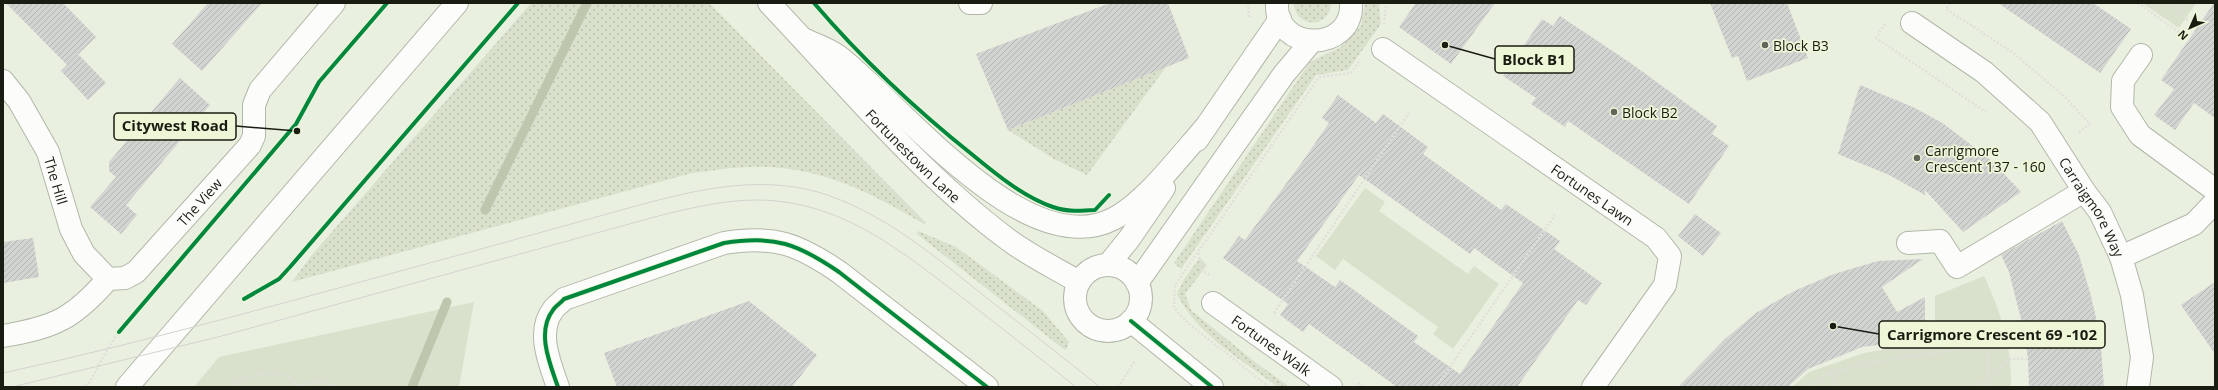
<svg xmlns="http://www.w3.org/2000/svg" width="2218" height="390" viewBox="0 0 2218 390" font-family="'Open Sans',sans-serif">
	<defs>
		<pattern id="grass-dots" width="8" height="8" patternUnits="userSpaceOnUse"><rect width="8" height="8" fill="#d9e0cb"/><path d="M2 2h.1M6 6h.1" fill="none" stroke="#bac0ad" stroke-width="1.8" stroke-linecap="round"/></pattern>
		<pattern id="building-hatch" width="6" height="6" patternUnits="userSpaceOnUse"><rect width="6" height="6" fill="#d2d4d2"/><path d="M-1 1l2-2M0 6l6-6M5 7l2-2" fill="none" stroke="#b4b5b3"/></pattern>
	</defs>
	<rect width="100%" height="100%" fill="#eaf0df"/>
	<path fill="url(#grass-dots)" d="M531,3H709L926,223L924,224C870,192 815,164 750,167C731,167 711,171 692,173L292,282L311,256Z
		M1294,3H1331C1330,29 1295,29 1294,3Z
		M1365,3H1379L1381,24L1348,70L1316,75L1181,269L1174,263L1310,62L1341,47L1361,26Z
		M1166,67L1087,175L1054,159L1008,130Z
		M918,231L956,247L1043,311L1069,342L1067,348L1065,350L917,234Z
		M1200,258L1207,265L1185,294L1191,310L1256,363L1290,387H1278C1241,359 1198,336 1177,294L1184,279Z"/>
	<path fill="#d9e0cb" d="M2142,3H2196L2179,28Z
		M1365,188L1385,202L1379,211L1468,274L1474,266L1499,284L1453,349L1433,334L1438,327L1343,259L1335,270L1316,256Z
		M1984,276C2001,312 2012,347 2011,387H1792L1809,372L1864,353L1935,341V296Z
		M474,302L459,387H194L219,357Z"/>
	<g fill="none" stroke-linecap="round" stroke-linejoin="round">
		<path stroke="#bec6ad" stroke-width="9" d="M485,210L587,3
			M412,387L447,302"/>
	</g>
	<path fill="url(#building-hatch)" fill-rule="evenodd" d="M6,3H63L96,37L67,65Z
		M208,3H262L202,71L172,44Z
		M1110,3H1168L1189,58L1008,130L976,54Z
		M1416,3H1495L1451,64L1399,27Z
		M1710,3H1787L1808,58L1747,81L1738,56L1732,58Z
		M1998,3H2093L2131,29L2100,73Z
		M2214,3L2215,118L2194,103L2175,130L2154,115L2174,89L2161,80Z
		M1560,16L1632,64L1717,126L1712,134L1729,146L1689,204L1568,121L1565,127L1531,104L1536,98L1503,76L1542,19L1553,26Z
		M78,54L106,83L88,100L61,71Z
		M180,78L210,105L126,205L137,215L121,234L90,207L116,177L109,171V162Z
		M1860,85L1915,108L1944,124L1993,162L2021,192L1963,232L1925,190V195L1889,175L1838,154Z
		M1338,95L1376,123L1383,114L1428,147L1423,154L1501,210L1506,204L1560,241L1554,249L1602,283L1586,305L1578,300L1517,387H1397L1309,324L1303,332L1280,315L1288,304L1223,258L1239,236L1245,240L1302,162L1329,123L1322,118ZM1359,175L1470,254L1474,248L1523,283L1460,374L1414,342L1418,336L1340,280L1335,287L1297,261Z
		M1695,214L1721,233L1703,256L1678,236Z
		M2062,221L2079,255L2091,296L2100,335L2104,387H2029L2028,359L2024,331L2009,272L2001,255Z
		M33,238L39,277L3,283V242Z
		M1923,259L1882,287L1897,312L1925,297V339L1862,347L1808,369L1788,387H1678L1725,339L1756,313L1794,291L1834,274L1878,261Z
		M2215,282V354L2181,305Z
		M749,301L817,355L792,387H617L604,353Z"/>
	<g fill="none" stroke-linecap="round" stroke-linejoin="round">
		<g stroke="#b2b7aa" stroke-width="24">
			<g id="minor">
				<path id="s1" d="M769,3C845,83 917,171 1006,238C1028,255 1055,268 1079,282"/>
				<path d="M970,3H981"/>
				<path d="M1277,3C1274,53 1354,53 1351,3"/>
				<path id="s2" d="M1912,23L1984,72L2040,122L2084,191L2100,212L2121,257L2132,295L2142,357L2138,387"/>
				<path d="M803,39C814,44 829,49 838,56C901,104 1025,264 1113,219C1145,203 1180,156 1205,128"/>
				<path id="s3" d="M1383,49L1656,238L1670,256L1665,285L1593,387"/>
				<path d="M2141,55L2123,81L2122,107L2140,135L2215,190"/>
				<path id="s4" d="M3,81L19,101L48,152L71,229L84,254L108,279"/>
				<path d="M1197,140L1280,19"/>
				<path d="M1908,243L1940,241L1957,267L2084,191"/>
				<path d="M2121,257L2194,224L2215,202"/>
				<path d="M1108,265L1129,239L1164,188"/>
				<circle cx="1108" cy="298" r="33"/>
				<path d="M1137,283L1284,74L1311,42"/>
				<path id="s5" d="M1213,303L1331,387"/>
				<path d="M1131,321L1212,387"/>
				<path id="s6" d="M3,336C55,327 73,319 108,279L125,278L136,272L250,145L254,136V105L260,90L334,3"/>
				<path d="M127,387L457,3"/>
				<path d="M558,387C550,364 536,332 553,310C555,306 561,303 564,299L724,243C775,235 798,244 839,272L987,387"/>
			</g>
		</g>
		<path stroke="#dee1db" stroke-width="2.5" stroke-dasharray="2 2" stroke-linecap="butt" d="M1248,3L1249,17
			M1950,3L1946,9L2012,52L2065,97L2090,124L2078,133
			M2138,3L2180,33
			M2174,3L2188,21
			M1384,24L1386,3
			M1885,24L1876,38L1986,112
			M1198,253L1203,271L1211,276
			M1274,313L1409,113
			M1830,373L1839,387
			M1358,383L1364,387
			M82,387L88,385L107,350L119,332
			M232,387C241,375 268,372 282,375C288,376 294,382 298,385L325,381L337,387
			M1118,387L1135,361
			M1269,387L1189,324L1174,308L1175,285L1319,77L1351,73L1360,60
			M1436,387L1555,215
			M1806,387L1830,373L1867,363L1953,350L1990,343L1987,363L1990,387
			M1939,387H1947
			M1975,387L2011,359H2028"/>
		<use href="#minor" stroke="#fcfdfa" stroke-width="22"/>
		<path stroke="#d3d4d0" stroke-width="1" d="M3,373C164,338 322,292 481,249C529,236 577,222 625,209C687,192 753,174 818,192C881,211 932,254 983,295C1022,325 1061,356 1100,387
			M12,387L218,337L662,215C699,206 738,197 776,201C849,208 902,252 959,295C998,325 1037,356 1076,387"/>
		<g stroke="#edf7d8" stroke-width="6">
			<path id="cycleway" d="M814,3C862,59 916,110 974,156C997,175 1024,197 1053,207C1067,212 1081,211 1095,210L1109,195
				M244,299L279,279L290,267L518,3
				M1131,321L1212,387
				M119,332L296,124L319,82L387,3
				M558,387C550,364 536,332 553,310C555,306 561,303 564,299L724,243C775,235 798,244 839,272L987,387"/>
		</g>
		<use href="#cycleway" stroke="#00873e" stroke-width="4"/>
	</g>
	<g fill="#626659" stroke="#edf7d8" stroke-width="1.5">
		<circle cx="1765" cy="45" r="4"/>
		<circle cx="1614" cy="112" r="4"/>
		<circle cx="1917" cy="158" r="4"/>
	</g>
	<g text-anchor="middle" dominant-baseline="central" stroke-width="3.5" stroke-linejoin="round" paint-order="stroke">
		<g font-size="14" fill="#191c11" stroke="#edf7d8" text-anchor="start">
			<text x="1773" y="45">Block B3</text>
			<text x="1622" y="112">Block B2</text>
			<text x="1925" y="150">Carrigmore<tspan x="1925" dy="16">Crescent 137 - 160</tspan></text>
		</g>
		<g font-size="14" fill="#191c11" stroke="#edf7d8">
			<text stroke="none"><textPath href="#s1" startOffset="210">Fortunestown Lane</textPath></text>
			<text stroke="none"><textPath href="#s4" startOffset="114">The Hill</textPath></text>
			<text stroke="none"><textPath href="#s3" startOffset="255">Fortunes Lawn</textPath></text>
			<text stroke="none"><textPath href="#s6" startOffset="247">The View</textPath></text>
			<text stroke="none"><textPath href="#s2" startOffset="262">Carraigmore Way</textPath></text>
			<text stroke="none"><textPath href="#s5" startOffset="72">Fortunes Walk</textPath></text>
		</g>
	</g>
	<path fill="none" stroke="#191c11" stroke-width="1.5" d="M1445 45L1495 59M297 131L236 126M1833 326L1879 334"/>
	<g fill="#191c11" stroke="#edf7d8" stroke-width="1.5">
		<circle cx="1445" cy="45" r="4"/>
		<circle cx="297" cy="131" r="4"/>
		<circle cx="1833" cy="326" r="4"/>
	</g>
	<g fill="#edf7d8" stroke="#191c11" stroke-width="1.5">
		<rect x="1495" y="46" width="79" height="27" rx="4"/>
		<rect x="114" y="113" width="122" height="27" rx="4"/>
		<rect x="1879" y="321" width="226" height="27" rx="4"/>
	</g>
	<g font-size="15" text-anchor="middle" font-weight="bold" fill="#191c11">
		<text x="1534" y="65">Block B1</text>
		<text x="175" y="131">Citywest Road</text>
		<text x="1992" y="340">Carrigmore Crescent 69 -102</text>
	</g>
	<rect width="2218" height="390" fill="none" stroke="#191c11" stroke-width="8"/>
	<g transform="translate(2190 28) rotate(225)" stroke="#edf7d8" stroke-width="3" paint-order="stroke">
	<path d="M0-3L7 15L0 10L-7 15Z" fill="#191c11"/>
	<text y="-6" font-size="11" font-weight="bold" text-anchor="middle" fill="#191c11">N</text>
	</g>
</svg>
